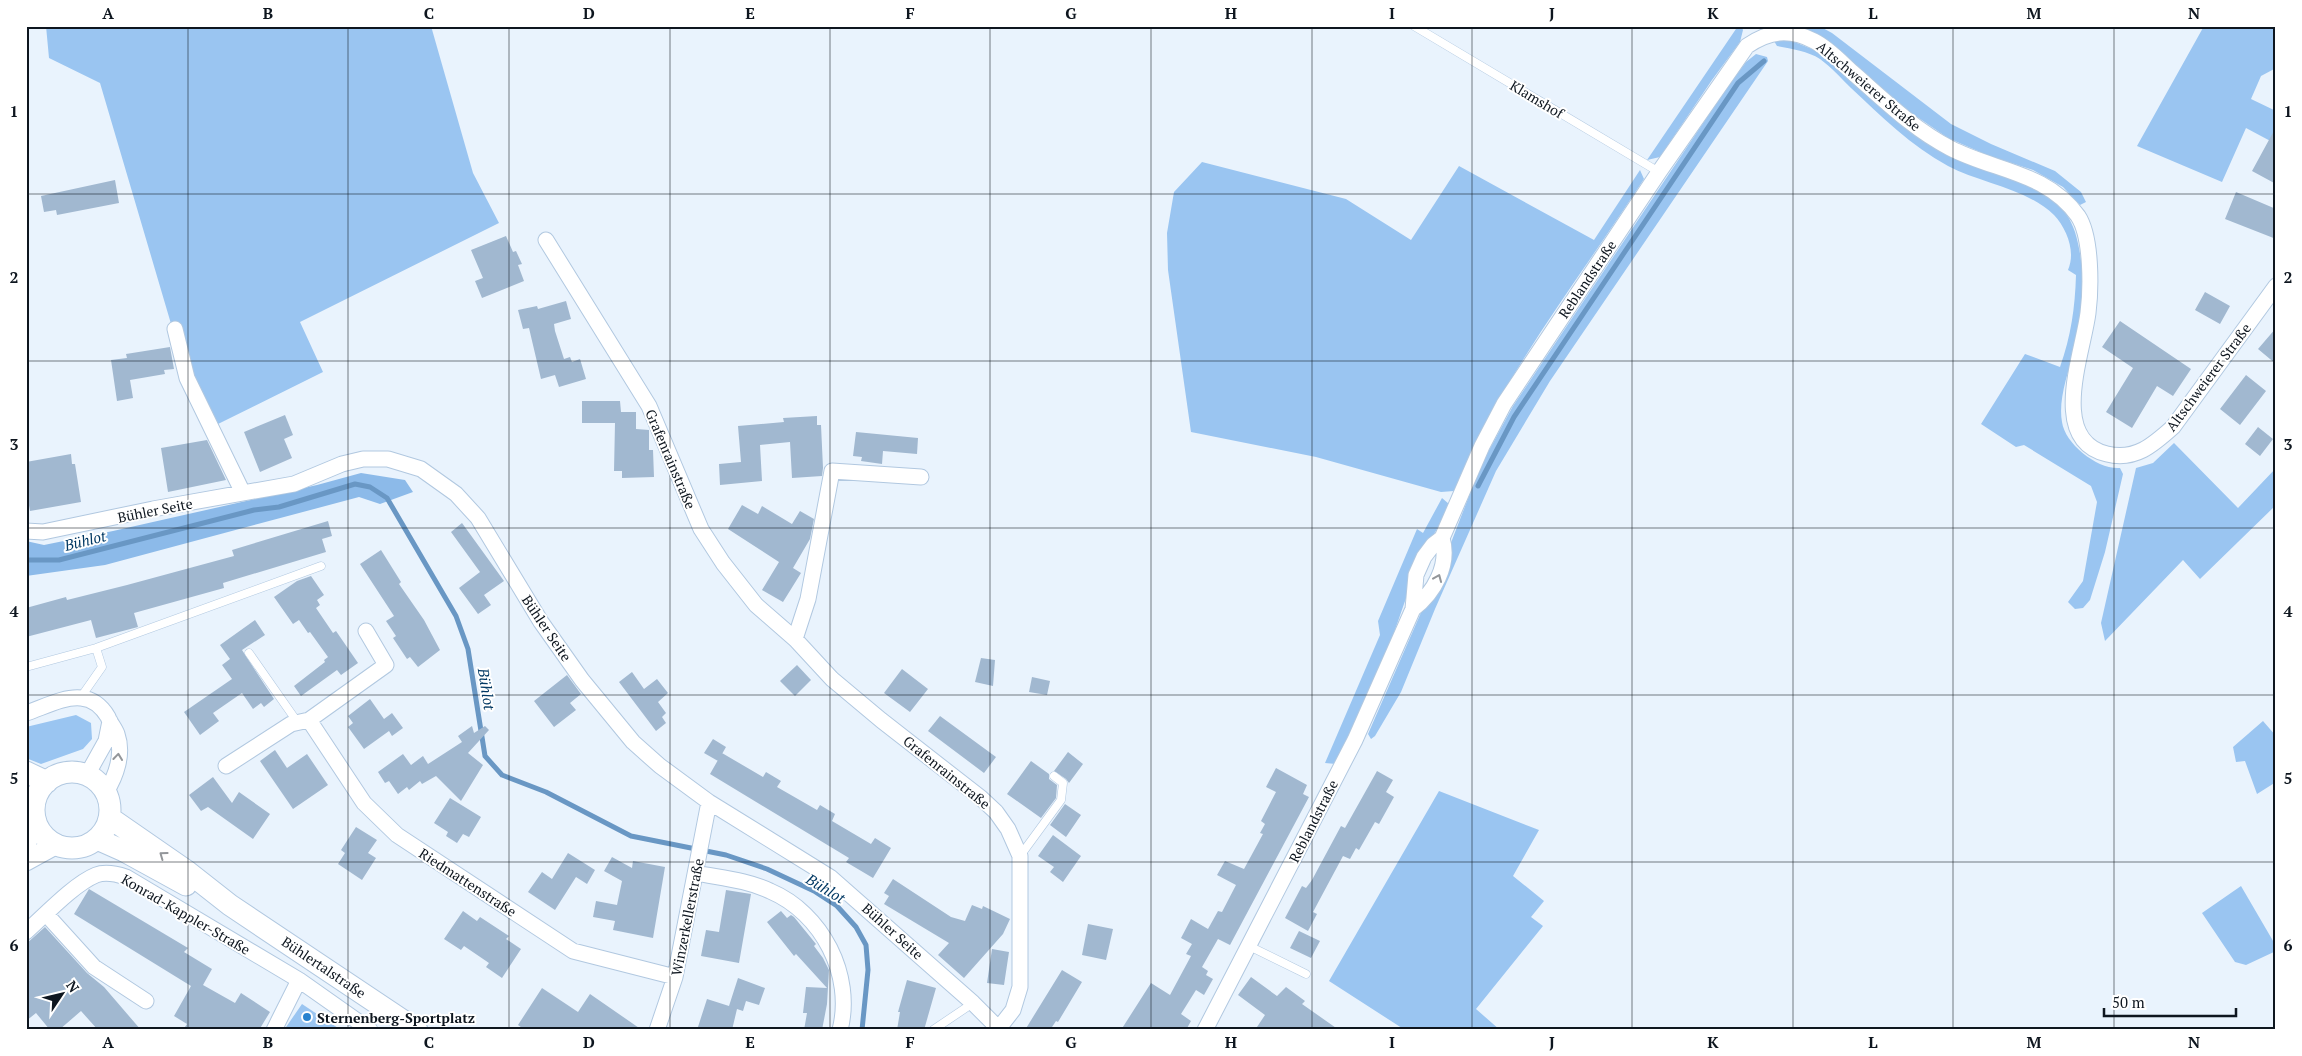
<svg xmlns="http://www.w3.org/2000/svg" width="2302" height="1056" viewBox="0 0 2302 1056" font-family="'PT Serif',serif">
	<rect width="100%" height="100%" fill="#e9f3fd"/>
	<path fill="#9ac5f1" d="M46,26H431L473,173L499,223L300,322L323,372L218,424L187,378L100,83L49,58Z
		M1738,26H1741L1743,30L1740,42L1712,80L1660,157L1647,160Z
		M1794,26H1819L1832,33L1951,124L1991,144L2055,171L2081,192L2086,202L2080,205L2063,187L2033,170L1987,155L1948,138L1910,112L1825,39Z
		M2204,26H2276V68L2261,76L2251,99L2276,111V144L2246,128L2222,182L2137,146Z
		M1774,41H1792L1817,51C1852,76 1885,103 1920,129C1934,139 1949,154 1965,162C2005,181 2059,183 2075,232C2087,271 2083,313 2074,352C2068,373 2058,400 2062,422C2065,444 2098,470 2120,468L2123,474L2105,552L2090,600L2083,608L2075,609L2068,602L2083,581L2097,502L2091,486L2024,445L2016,447L1981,424L2025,354L2060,367C2071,336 2075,308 2076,275L2068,270C2076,252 2067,229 2054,215C2028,189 1980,183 1948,166C1911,146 1881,116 1851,88C1841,78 1831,67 1820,59C1808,51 1791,49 1777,46Z
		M1756,54L1767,57L1768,61L1550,381L1496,471L1435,609L1401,692L1375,736L1371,739L1368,734L1447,553L1481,465L1513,406L1726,89L1746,62Z
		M1202,162L1346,199L1411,240L1459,166L1594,240L1640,170L1644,179C1578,281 1500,378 1454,491L1441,492L1316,457L1191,432L1168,270L1167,233L1174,192Z
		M2174,443L2238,508L2276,468V505L2200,579L2183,560L2105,641L2101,623L2136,468L2153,463Z
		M1442,498L1449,504L1437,529L1421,555L1388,650L1336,764L1325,763L1380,635L1378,621L1417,529L1423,533Z
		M76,715L91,723L92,739L83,749L41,764L26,758V727Z
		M2263,721L2276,736V782L2257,794L2245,761L2236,762L2233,747Z
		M1439,791L1539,830L1513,876L1544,901L1531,917L1543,926L1476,1009L1500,1030H1405L1329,981Z
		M2241,886L2276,946V951L2246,965L2235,962L2202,913Z
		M302,1004L341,1030H284Z"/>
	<path fill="#8cbae9" d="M361,473L405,480L413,492L380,504L359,497L105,565L26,576V541L44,545L113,531L317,485Z"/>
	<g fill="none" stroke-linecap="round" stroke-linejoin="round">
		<path stroke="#6997c4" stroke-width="5" d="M1478,486L1514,417L1738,83L1764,61
			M26,560H59L254,510L279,507L355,484L370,487L387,498L456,616L468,649L485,756L502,775L546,792L631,836L726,855L767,869L814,891L837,906L856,927L866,945L868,970L862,1030"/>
	</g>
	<path fill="#a1b8d0" d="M2276,127V184L2252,171Z
		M115,180L119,203L57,215L56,210L44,212L41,196Z
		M2236,192L2276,209V239L2225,219Z
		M506,236L513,252L516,251L522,264L518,265L524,281L482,298L475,281L483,278L471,250Z
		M2205,292L2230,306L2220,324L2195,310Z
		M566,301L571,319L554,324L555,331L564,359L570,357L572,362L580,359L586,379L559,387L555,375L541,379L529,328L523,329L518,310L537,306L538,309Z
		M2120,321L2191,369L2173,396L2157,386L2132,428L2106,412L2133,368L2102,347Z
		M2276,328V364L2258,349Z
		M170,347L174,369L164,370L165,374L130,380L133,398L117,401L111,360L127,358L126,354Z
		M2246,375L2266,391L2240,425L2220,409Z
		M582,401H620L621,412H636V429L649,430V450H653L654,477L622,478V471H614L615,423H582Z
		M285,415L293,435L284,439L292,458L260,472L244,432Z
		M817,416V425H821L823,468L822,476L792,478L790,442L760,445L762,481L720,485L719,464L741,462L738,426L784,422L783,418Z
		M2258,427L2273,439L2260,456L2245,444Z
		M856,432L918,438L917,454L883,451L882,464L861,461L862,457L853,456Z
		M207,440L226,480L168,492L161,448Z
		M71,454L72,464H75L81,502L30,511L26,488V462Z
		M742,505L758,514L762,506L792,524L800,511L814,519L810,539L793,568L801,573L783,602L762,590L779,562L728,529Z
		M328,521L332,536L322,539L326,552L223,583L224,588L134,613L138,627L96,638L91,620L26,637V608L66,597L67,600L127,585L234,556L232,550Z
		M462,523L504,581L484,595L491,605L478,614L459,588L480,572L451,532Z
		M381,550L401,582L399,584L424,620L440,650L418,667L410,657L407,659L393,638L396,636L386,621L394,616L360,564Z
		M311,576L324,595L317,600L320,605L316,608L333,633L336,631L358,663L341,675L337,670L301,696L294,686L325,662L324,660L328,657L310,632L308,633L299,620L293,624L274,597L297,581Z
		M255,620L265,635L242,650L274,699L264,707L261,703L253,709L242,693L213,713L219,721L200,735L184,712L232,679L222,665L230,659L220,645Z
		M981,658L995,660L993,686L975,682Z
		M797,665L811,680L795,696L780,681Z
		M902,669L928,689L910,712L884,693Z
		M632,672L644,689L657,679L668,693L658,702L666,713L662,717L666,723L656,731L619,682Z
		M567,675L581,694L570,703L576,710L554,727L534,701Z
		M1032,677L1050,681L1047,695L1029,692Z
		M370,699L384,719L392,713L403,728L392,736L389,731L364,749L348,727L353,723L348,716Z
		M940,716L996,757L984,773L928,731Z
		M472,726L474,733L485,726L489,730L468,753L483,765L461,801L436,776L422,784L420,781L409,790L407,787L398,794L389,781L385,783L378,772L403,754L411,765L423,756L428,764L462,742L458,736Z
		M713,739L726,747L718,761L704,753Z
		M275,750L287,768L307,754L328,785L293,809L260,761Z
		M1068,752L1083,764L1069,783L1066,779L1054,771Z
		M722,753L763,777L766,772L781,781L777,787L817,810L820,805L835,814L832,821L871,844L875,838L891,848L873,878L846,862L849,858L710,774Z
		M1031,761L1049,774V779L1057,785L1056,798L1041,818L1007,794Z
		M1276,768L1307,785L1303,794L1309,797L1230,945L1218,939L1202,967L1208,971L1206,975L1213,979L1204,995L1196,990L1181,1014L1191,1021L1186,1030H1121L1151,983L1170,995L1191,956L1186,954L1192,944L1181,938L1191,919L1208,929L1218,911L1222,912L1236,885L1217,875L1225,861L1244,869L1263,834L1260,833L1265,824L1261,821L1276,792L1266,787Z
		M1377,771L1393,780L1386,792L1394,797L1379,824L1375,822L1359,850L1356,848L1350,859L1343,856L1313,912L1317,914L1308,931L1285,918L1302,886L1306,888L1312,880L1341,826L1345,828Z
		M213,777L232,803L239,792L270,814L253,839L208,807L201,811L189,795Z
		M450,798L481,817L469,837L463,834L457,843L446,836L448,832L434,823Z
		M1065,804L1081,815L1066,837L1050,825Z
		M356,827L377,840L368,853L376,858L362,880L338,864L345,853L341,850Z
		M1053,835L1081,856L1063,882L1050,872L1054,867L1038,856Z
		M568,853L595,870L587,884L576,877L555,910L528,892L542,872L552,879Z
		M612,857L632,868L633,861L665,867L653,938L613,930L615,921L593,917L596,901L617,905L622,881L604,871Z
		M893,879L951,917L965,921L972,905L982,909L983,906L1010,919L1003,934L964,978L938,955L949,943L884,904L889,896L884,893Z
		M89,889L188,948L184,952L212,969L203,985L235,1003L241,993L270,1012L259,1030H183L187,1024L174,1016L191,986L74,914Z
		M726,890L751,894L739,963L701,956L706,930L719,932Z
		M463,911L477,921L480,917L509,936L506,939L521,949L502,978L486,967L489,963L464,946L461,950L444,939Z
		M781,911L787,918L791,915L794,917L816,944L814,946L823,958L829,970L827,1004L822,1030H804L807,1013H803L806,987L827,988L796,954L794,956L767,922Z
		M1088,924L1113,929L1106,960L1082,955Z
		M45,927L87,973L104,987L141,1030H98L81,1011L59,1030H50L36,1013L26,1021V944Z
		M1299,931L1320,941L1311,958L1290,948Z
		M992,949L1009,952L1004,985L987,983Z
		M1062,970L1082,982L1058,1022L1056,1021L1050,1030H1025Z
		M1251,977L1277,996L1286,987L1305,1001L1302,1004L1339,1030H1255L1265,1015L1238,995Z
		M738,978L765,988L759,1005L746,1001L743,1011L737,1009L732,1030H697L707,999L729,1006Z
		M907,980L936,988L924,1030H897L900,1012H898Z
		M542,988L578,1012L590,994L642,1030H525L518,1025Z"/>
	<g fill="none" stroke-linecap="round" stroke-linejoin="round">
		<g stroke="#b1c8e0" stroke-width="9">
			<path id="service" d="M1414,26L1659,172
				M249,653L298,723
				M26,667L96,648L321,566
				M81,697L102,667L96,648
				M1020,856L1061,800L1063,783L1054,776
				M1249,946L1306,974
				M933,1030L973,1003"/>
		</g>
		<g stroke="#b1c8e0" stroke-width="17">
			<path id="minor" d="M546,240L649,406L701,529L723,563L756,605L795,639L832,679L881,720L981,798L996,812L1008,829L1020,856V987L1013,1010L999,1028
				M175,329L187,378L243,493
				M26,531L43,532L153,509L294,484L342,464L363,459H388L421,469L456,494L478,518L541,622L582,680L633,742L660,766L709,802L830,877L973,1003L1000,1030
				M1413,609C1434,593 1450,565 1442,538
				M795,639L808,599L832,471L921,477
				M26,713C42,708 64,696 81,698C94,699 102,707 108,717C110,723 115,728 117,734C124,754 116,776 106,792
				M309,720L386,665L366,631
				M226,766L291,724L309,720L364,803L397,835L573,951L675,977
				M87,775L106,741L110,721
				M696,873C721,878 747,880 770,891C822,913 854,975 840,1030
				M46,914L94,967L146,1001
				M26,932C45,915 74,884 96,875C106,871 117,874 126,877L299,980L370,1030
				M274,1030L299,980
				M657,1030L675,977L709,802
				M1205,1030L1355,740L1413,609L1416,575L1424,557L1433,545L1442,538L1482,446L1504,404L1659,172L1747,46C1769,31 1789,28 1814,41C1828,48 1840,61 1852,72C1883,99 1913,129 1950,148C1994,171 2047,172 2078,216C2092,237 2091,289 2088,313C2083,353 2048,440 2107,454C2135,461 2153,445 2173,427L2276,286"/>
		</g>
		<g stroke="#b1c8e0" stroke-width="21">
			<path id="tertiary" d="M26,843L37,824
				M26,861L57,844"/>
		</g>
		<g stroke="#b1c8e0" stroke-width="23">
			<path id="secondary" d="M26,772L47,782
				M34 810a38 38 0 1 1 76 0a38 38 0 1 1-76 0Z
				M110,818L188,872L230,905L417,1030
				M97,839L124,851L186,885"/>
		</g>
		<use href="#service" stroke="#fff" stroke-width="8"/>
		<use href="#minor" stroke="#fff" stroke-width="15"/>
		<use href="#tertiary" stroke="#fff" stroke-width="19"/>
		<use href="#secondary" stroke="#fff" stroke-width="21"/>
	</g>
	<defs><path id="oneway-chevron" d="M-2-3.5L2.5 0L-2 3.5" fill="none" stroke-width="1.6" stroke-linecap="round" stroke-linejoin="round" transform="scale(1.25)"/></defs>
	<g stroke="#93969a">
		<use href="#oneway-chevron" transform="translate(1438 578) rotate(-67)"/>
		<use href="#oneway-chevron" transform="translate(118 757) rotate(-84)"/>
		<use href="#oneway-chevron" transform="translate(163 855) rotate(-144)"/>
	</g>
	<path fill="none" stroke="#0e161f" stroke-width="1" stroke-opacity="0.55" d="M188,26V1030M348,26V1030M509,26V1030M670,26V1030M830,26V1030M990,26V1030M1151,26V1030M1312,26V1030M1472,26V1030M1632,26V1030M1793,26V1030M1953,26V1030M2114,26V1030M26,194H2276M26,361H2276M26,528H2276M26,695H2276M26,862H2276"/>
	<circle fill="#2782cf" stroke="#fff" stroke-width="2" cx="307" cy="1017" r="5"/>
	<g text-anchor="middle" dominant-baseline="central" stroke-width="4" stroke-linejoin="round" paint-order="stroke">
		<g font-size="14" fill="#0e161f" stroke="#fff">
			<text transform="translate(1869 86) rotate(40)">Altschweierer Straße</text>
			<text transform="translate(1537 99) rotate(31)">Klamshof</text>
			<text transform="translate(1587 279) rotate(-56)">Reblandstraße</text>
			<text transform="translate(2208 377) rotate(-53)">Altschweierer Straße</text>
			<text transform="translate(671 459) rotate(67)">Grafenrainstraße</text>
			<text transform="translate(155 510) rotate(-11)">Bühler Seite</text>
			<text transform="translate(547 628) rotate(56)">Bühler Seite</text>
			<text transform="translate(947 772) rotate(39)">Grafenrainstraße</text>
			<text transform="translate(1313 821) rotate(-63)">Reblandstraße</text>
			<text transform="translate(468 882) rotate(33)">Riedmattenstraße</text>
			<text transform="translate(186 914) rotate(30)">Konrad-Kappler-Straße</text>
			<text transform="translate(687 917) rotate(-79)">Winzerkellerstraße</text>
			<text transform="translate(893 931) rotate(42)">Bühler Seite</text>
			<text transform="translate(324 967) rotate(34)">Bühlertalstraße</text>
		</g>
		<g font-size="14" font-weight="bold" fill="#0e161f" stroke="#fff" text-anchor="start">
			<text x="317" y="1017">Sternenberg-Sportplatz</text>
		</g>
		<g font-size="15" font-style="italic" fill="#013863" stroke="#fff">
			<text transform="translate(85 540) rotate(-14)">Bühlot</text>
			<text transform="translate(487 689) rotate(81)">Bühlot</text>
			<text transform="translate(826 888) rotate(31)">Bühlot</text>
		</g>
	</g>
	<rect width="2302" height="1056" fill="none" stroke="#ffffff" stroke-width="55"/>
	<g transform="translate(62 994) rotate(55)" stroke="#ffffff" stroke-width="4" paint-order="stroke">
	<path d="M0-4L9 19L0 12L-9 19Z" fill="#0e161f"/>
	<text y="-8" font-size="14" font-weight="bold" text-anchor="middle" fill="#0e161f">N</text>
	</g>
	<path d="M2104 1008v8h132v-8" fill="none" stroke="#0e161f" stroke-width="2.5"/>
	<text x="2112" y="1008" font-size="15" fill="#0e161f" stroke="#ffffff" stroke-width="4" paint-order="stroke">50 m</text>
	<rect x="28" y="28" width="2246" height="1000" fill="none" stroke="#0e161f" stroke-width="2"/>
	<g font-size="16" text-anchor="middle" font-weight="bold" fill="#0e161f">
		<text x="108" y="19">A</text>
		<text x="268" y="19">B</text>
		<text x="429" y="19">C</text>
		<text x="589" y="19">D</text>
		<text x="750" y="19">E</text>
		<text x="910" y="19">F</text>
		<text x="1071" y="19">G</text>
		<text x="1231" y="19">H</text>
		<text x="1392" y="19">I</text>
		<text x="1552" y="19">J</text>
		<text x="1713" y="19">K</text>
		<text x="1873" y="19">L</text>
		<text x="2034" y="19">M</text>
		<text x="2194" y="19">N</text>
		<text x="14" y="117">1</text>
		<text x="2288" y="117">1</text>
		<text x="14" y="283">2</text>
		<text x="2288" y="283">2</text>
		<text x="14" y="450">3</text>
		<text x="2288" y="450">3</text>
		<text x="14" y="617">4</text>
		<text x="2288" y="617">4</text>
		<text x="14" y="784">5</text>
		<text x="2288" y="784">5</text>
		<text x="14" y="951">6</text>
		<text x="2288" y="951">6</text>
		<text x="108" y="1048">A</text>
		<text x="268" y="1048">B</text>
		<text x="429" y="1048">C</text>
		<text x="589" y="1048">D</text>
		<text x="750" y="1048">E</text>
		<text x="910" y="1048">F</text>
		<text x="1071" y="1048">G</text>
		<text x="1231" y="1048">H</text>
		<text x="1392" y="1048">I</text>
		<text x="1552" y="1048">J</text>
		<text x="1713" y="1048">K</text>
		<text x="1873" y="1048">L</text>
		<text x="2034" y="1048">M</text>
		<text x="2194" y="1048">N</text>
	</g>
</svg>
